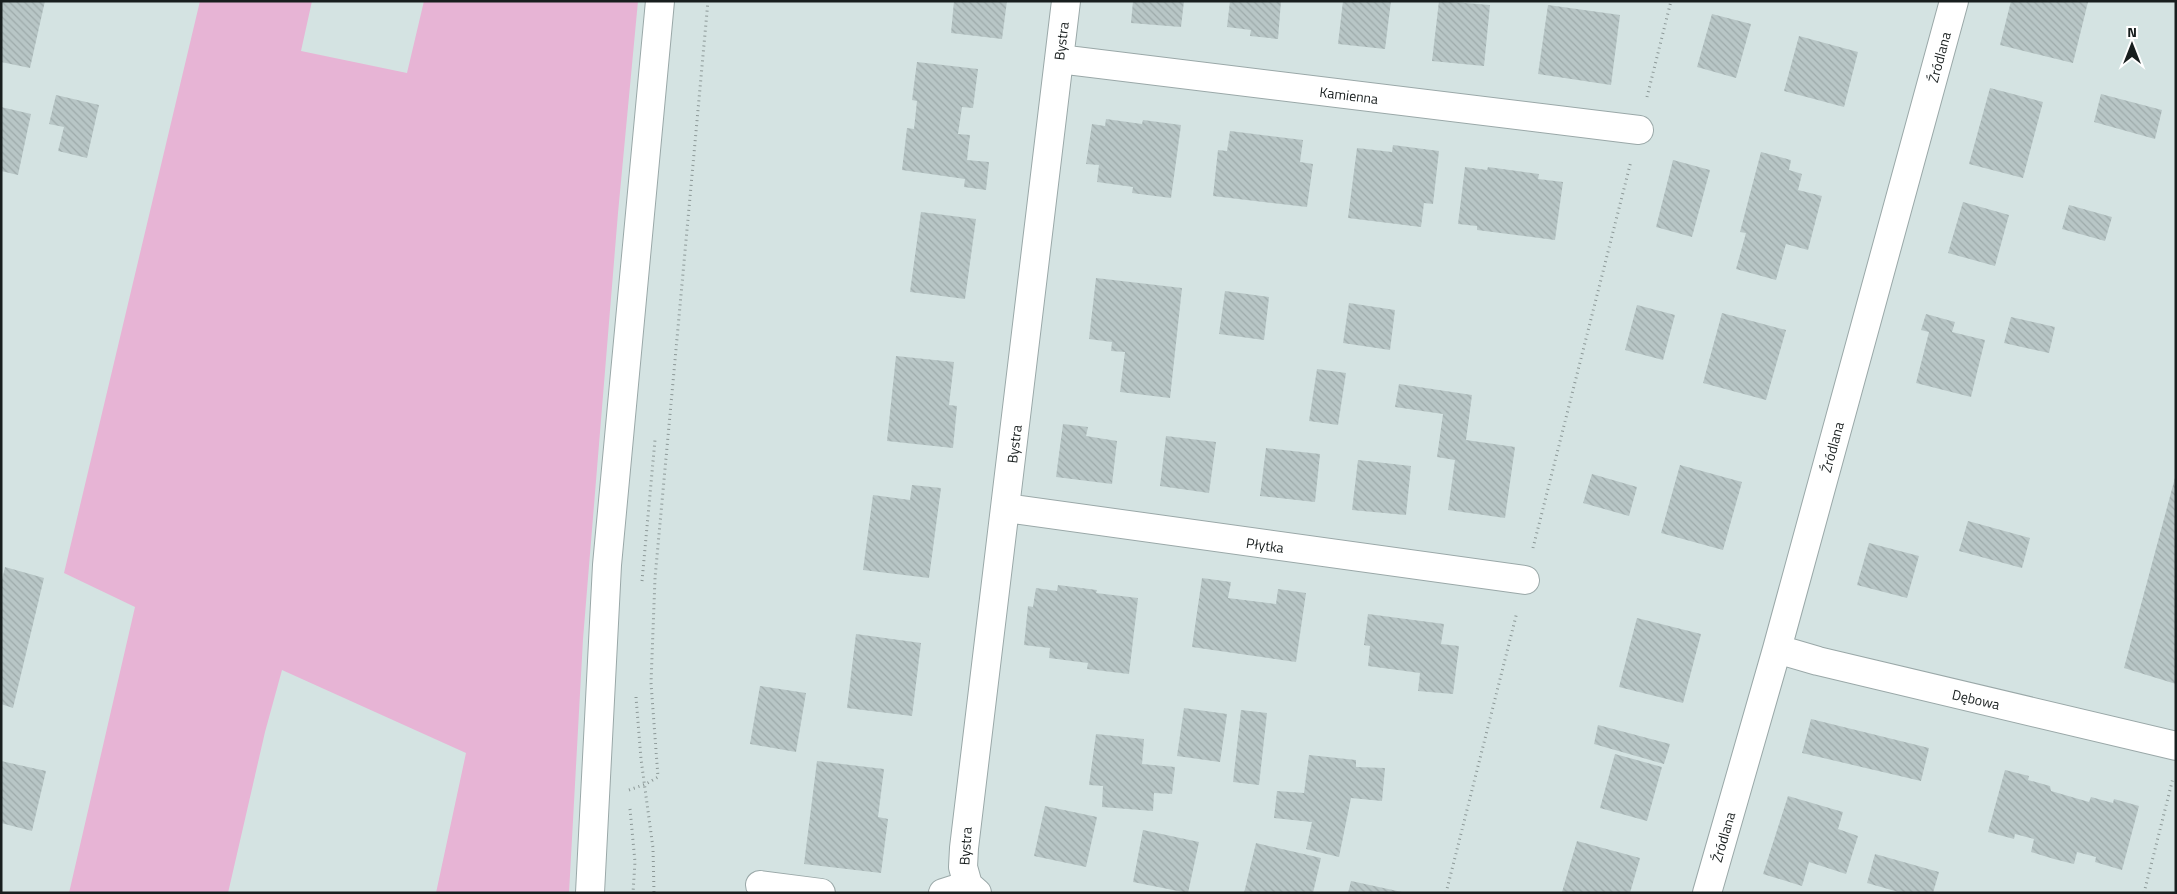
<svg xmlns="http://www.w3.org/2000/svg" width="2177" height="894" viewBox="0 0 2177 894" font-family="'Titillium Web',sans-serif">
	<defs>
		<pattern id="building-back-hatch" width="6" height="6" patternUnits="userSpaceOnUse" patternTransform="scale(1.25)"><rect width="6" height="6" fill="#b8c6c6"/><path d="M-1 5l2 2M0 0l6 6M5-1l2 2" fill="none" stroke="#9daaaa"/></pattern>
	</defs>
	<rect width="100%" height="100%" fill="#d4e3e2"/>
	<path fill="#e7b4d5" d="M200,1H312L301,51L407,73L424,1H638L618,213L583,639L569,893H436L466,753L282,670L265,732L228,893H69L135,607L64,573Z"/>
	<path fill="url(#building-back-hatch)" d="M1,1H45L30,68L1,62Z
		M954,1H1007L1002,39L951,33Z
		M1133,1H1184L1181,27L1131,23Z
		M1230,1H1281L1278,39L1250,36L1251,30L1227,27Z
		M1343,1H1391L1385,49L1338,44Z
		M1439,1L1490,5L1484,66L1432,61Z
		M2011,1L2088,2L2073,63L2000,45Z
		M1548,5L1620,15L1611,85L1538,74Z
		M1712,14L1751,24L1736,78L1697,67Z
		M1799,36L1858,52L1844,107L1784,91Z
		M917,62L978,69L973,108L962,107L958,134L970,135L967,160L989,162L986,190L964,187L965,179L902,170L907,128L914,129L917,101L912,100Z
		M1990,88L2043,102L2023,178L1969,164Z
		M2101,94L2162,110L2155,139L2094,122Z
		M56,95L99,105L87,158L58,151L64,127L49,124Z
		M1,107L31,114L18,175L1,171Z
		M1106,119L1142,124L1143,120L1181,125L1171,198L1132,193L1133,187L1097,182L1099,165L1086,164L1092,124L1105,126Z
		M1230,131L1303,140L1300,162L1313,164L1307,207L1213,196L1218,150L1227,151Z
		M1393,145L1439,151L1433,204L1424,203L1421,227L1348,218L1357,148L1392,152Z
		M1761,152L1791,160L1789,170L1802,174L1798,190L1822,196L1808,250L1786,244L1776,280L1736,269L1746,233L1740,232Z
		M1673,160L1710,170L1692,237L1656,227Z
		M1465,167L1487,170L1488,167L1539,174L1538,179L1563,182L1555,240L1477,230V226L1458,224Z
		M1963,202L2009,215L1995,266L1948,253Z
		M2069,205L2112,217L2105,241L2062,229Z
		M921,212L976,219L965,299L910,292Z
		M1096,278L1182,288L1170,398L1120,392L1125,352L1111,351L1112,342L1089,339Z
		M1225,291L1269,297L1264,340L1219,334Z
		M1349,303L1395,310L1390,350L1343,343Z
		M1637,305L1675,315L1663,360L1625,350Z
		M1722,313L1786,330L1766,400L1703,383Z
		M1926,314L1955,322L1952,332L1985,340L1971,397L1916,383L1929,332L1921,330Z
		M2011,317L2055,327L2049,353L2004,343Z
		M896,356L954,362L949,405L957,406L953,448L887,441Z
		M1317,369L1346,373L1338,425L1309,421Z
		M1399,384L1472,395L1466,440L1515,447L1505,518L1448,510L1455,460L1437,457L1443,414L1395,407Z
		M1063,424L1088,427L1086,436L1117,441L1112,484L1056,477Z
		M1166,436L1216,442L1209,493L1160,486Z
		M1266,448L1320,454L1315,502L1260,496Z
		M1358,460L1411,466L1406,515L1352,510Z
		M1680,465L1742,482L1723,550L1661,533Z
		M1592,474L1637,487L1629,516L1583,503Z
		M2176,474V684L2124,668Z
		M912,485L941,488L929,578L863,570L873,495L910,500Z
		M1968,521L2030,538L2022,568L1959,551Z
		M1869,543L1919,556L1907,598L1857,585Z
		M5,567L44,578L13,708L1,704V584Z
		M1202,578L1231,582L1228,598L1276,604L1278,589L1306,593L1296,662L1192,647Z
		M1058,585L1097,590L1096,593L1138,598L1129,674L1087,669L1088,663L1049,658L1050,648L1024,645L1028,606L1033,607L1036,588L1057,591Z
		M1368,614L1444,624L1441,644L1459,646L1453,694L1418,691L1420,673L1368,666L1370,646L1364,645Z
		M1637,618L1701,634L1683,703L1619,687Z
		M856,634L921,643L912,716L847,708Z
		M760,686L806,693L796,752L750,744Z
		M1184,708L1227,714L1220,762L1177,756Z
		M1241,710L1267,713L1259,785L1233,782Z
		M1811,719L1929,748L1921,781L1802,753Z
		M1598,725L1670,744L1664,764L1594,744Z
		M1096,734L1144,739L1142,764L1175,767L1172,794L1154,793L1153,811L1102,807L1103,786L1089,785Z
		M1615,754L1662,767L1647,821L1600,808Z
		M1309,755L1356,760V767L1385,768L1382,801L1351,798L1339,857L1306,849L1312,822L1274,818L1277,791L1304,793Z
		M1,761L46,771L32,831L1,823Z
		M817,761L884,769L878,817L888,819L881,873L804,864Z
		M2005,770L2029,776L2028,780L2050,786L2051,791L2089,802L2091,797L2113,803L2114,799L2139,806L2122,870L2095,862L2096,857L2077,852L2074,864L2054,859L2031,852L2034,839L2015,834L2014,839L1988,832Z
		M1788,796L1843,812L1838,829L1858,836L1846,874L1809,862L1802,886L1763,874Z
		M1045,806L1097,817L1086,867L1034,856Z
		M1143,830L1199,842L1188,893L1133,882Z
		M1577,841L1640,858L1630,893L1562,892Z
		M1256,843L1321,858L1313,893H1244Z
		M1875,854L1939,872L1933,893H1902L1867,883Z
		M1351,881L1402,892L1401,893H1348Z"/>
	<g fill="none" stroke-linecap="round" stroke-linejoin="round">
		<g stroke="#9aa8a8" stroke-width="30">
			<path id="minor" d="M1059,59L1639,130
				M1006,508L1525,580
				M1777,649L1818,661L2176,746
				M760,885L821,893
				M968,885L963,867L964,848L1066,1
				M943,893L968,885L977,893
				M1707,893L1777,649L1954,1"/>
		</g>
		<g stroke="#9aa8a8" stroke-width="30">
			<path id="tertiary" d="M590,893L607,565L660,1"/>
		</g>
		<path stroke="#8c9897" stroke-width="3" stroke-dasharray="1 4" stroke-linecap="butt" d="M1647,97L1671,1
			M1533,548L1631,161
			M642,581L655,440
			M636,697L641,759L653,848L654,893
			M629,790L646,784L658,777L651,683L655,578L708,1
			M630,809L635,862L633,893
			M1446,893L1517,612
			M2144,893L2173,778"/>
		<use href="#minor" stroke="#fff" stroke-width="28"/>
		<use href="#tertiary" stroke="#fff" stroke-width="28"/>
	</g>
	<g text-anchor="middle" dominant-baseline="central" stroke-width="4" stroke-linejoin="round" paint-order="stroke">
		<g font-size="14" fill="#181e1e" stroke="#fff">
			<text transform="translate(1061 41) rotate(-83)">Bystra</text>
			<text transform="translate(1939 57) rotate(-75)">Źródlana</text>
			<text transform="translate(1349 95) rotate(7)">Kamienna</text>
			<text transform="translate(1014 444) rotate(-83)">Bystra</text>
			<text transform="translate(1832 447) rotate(-75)">Źródlana</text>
			<text transform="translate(1265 545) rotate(8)">Płytka</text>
			<text transform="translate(1976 699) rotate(13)">Dębowa</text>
			<text transform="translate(1723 837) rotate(-74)">Źródlana</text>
			<text transform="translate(965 846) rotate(-86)">Bystra</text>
		</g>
	</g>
	<rect width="2177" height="894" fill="none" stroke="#181e1e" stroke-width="5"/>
	<g transform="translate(2132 45)" stroke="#ffffff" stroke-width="4" paint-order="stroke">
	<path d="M0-4L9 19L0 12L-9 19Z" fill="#181e1e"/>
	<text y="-8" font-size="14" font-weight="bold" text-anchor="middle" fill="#181e1e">N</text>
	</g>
</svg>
